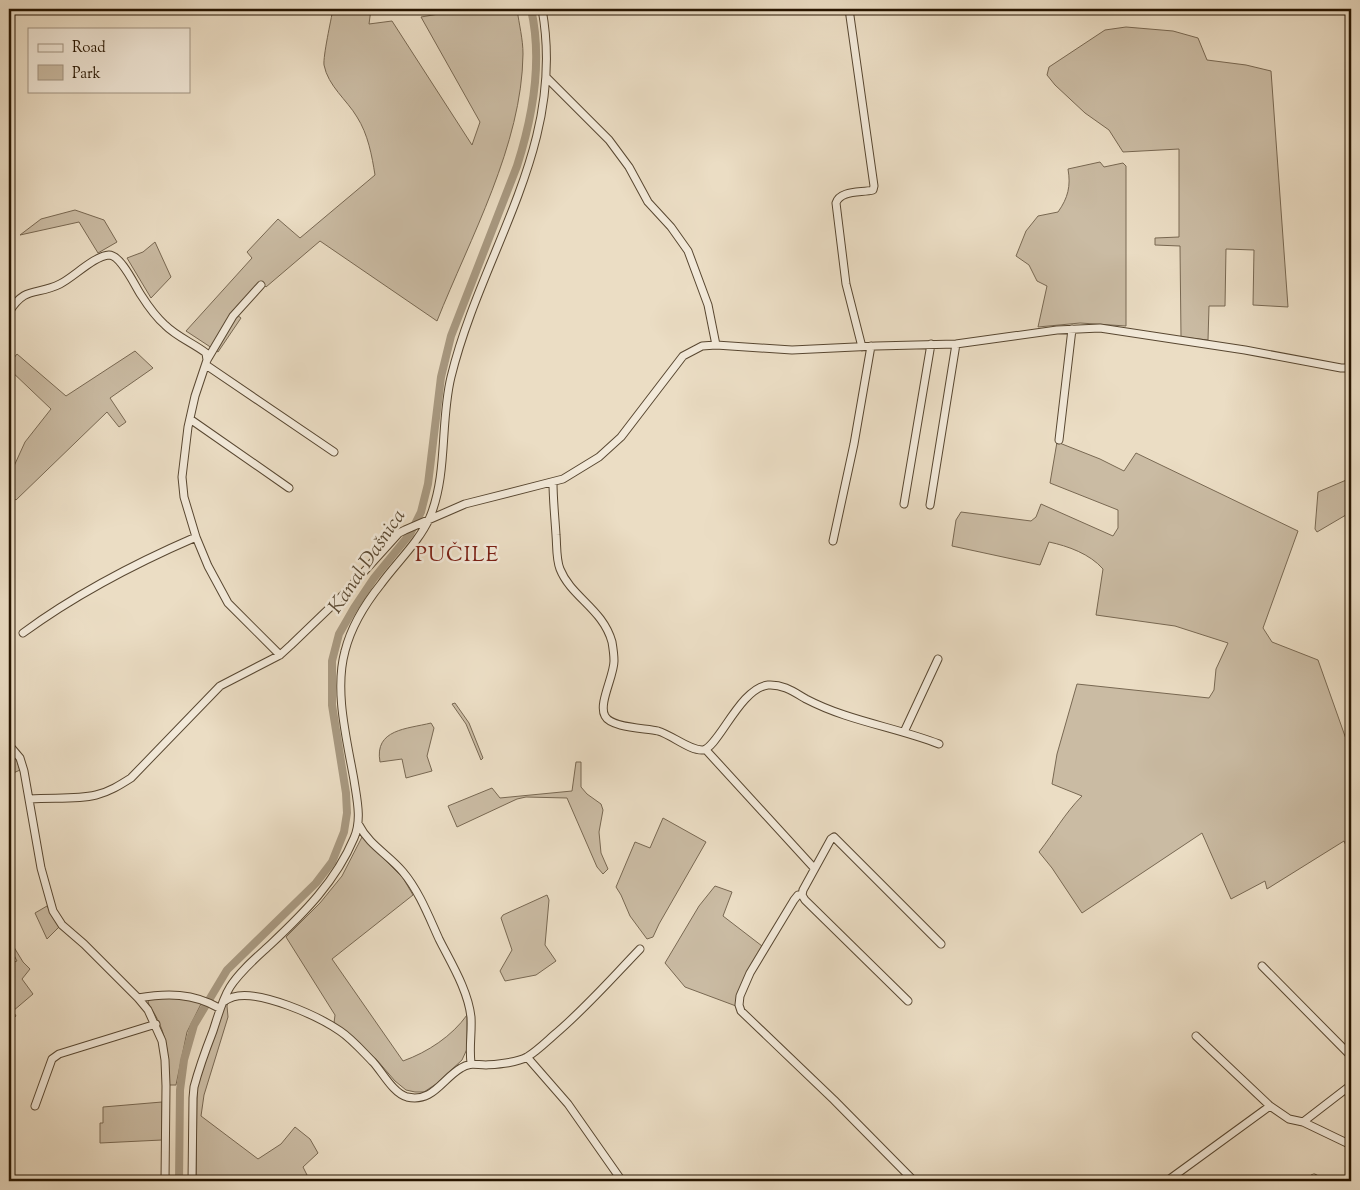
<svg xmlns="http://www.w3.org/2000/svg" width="1360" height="1190" viewBox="0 0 1360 1190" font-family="'Sorts Mill Goudy',serif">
	<rect width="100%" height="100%" fill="#ebddc4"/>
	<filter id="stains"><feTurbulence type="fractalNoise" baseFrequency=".004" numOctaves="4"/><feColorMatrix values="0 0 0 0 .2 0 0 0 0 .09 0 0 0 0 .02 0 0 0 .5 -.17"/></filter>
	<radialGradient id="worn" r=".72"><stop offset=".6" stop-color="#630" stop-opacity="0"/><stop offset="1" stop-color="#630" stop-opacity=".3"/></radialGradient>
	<path fill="#cabba3" stroke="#786852" d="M333,9H371L369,24L392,21L472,145L480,122L421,17L468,9H517C519,24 523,39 523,54C522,145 470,238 437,321L320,241L266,287L261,282L233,312L241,318L218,352L186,331L252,258L247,252L278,219L300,238L375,175C372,156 368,134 357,117C347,100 328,86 324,65C323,56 331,20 333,9Z
		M1126,27L1173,31L1198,38L1207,60L1246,65L1271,71L1288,307L1253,305L1254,250L1226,249L1225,306H1209L1208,340L1181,337L1180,246L1155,245V238L1179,237V149L1123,152L1109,130L1085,113L1055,85L1047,75L1049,67L1105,30Z
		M1100,162L1104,167L1123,163L1126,166V326L1080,323L1038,327L1047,286L1037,281L1029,265L1016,256L1026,231L1038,216L1058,212C1068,198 1071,186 1068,169Z
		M1346,193H1351V364H1345Z
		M75,210L104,220L117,242L98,253L79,222L20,235L41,219Z
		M155,242L171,277L151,298L127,258L143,252Z
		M135,351L153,368L110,398L126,422L119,427L107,412L16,500L9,495V477L25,442L51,409L9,369V364L17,354L66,396Z
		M1057,442L1100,459L1124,471L1136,453L1298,531L1263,628L1272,642L1318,660L1351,753V857L1344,841L1267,889L1265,881L1231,899L1202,833L1082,913L1052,868L1039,852C1054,833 1065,813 1082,796L1052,784L1057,754L1077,684L1209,698L1214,690L1216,669L1228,643L1175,626L1096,615L1103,569C1090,554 1068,546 1049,542L1040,565L952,546L956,520L961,512L1031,521L1036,517L1041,504L1113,536L1118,528V510L1050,483Z
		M1351,478V512L1317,532L1315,529L1318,492Z
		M455,703L469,723L483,758L481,760L466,724L452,704Z
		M431,723L434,728L427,756L432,771L406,778L402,759L380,762C374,729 407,729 431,723Z
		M9,750L16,758L20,770L9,775Z
		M576,762H581V787L587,794L601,804L603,810L599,832L601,853L608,869L603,874L597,867L567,798L526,797L517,799L457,827L448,806L492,788L500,798L572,791Z
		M663,818L706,842L659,924L653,937L647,939L630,916L621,895L616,887L635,842L650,848Z
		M362,837L403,878L413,895L332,959L403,1061C428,1052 452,1036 467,1015V1049L462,1060L436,1084L424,1092H415L406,1090L395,1081L376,1059L334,1023L335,1015L286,937L320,903L342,876Z
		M715,886L732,892L723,916L762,946L748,972L736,1006L685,987L665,963L699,906Z
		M547,895L549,900L545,945L556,961L536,975L505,981L500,971L512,950L501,918L503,915Z
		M47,906L59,927L47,939L35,913Z
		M9,939L23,962L30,969L22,979L33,994L13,1011L16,1016L14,1018L9,1010V964L17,961L9,946Z
		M153,998H181L202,1002L187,1032L176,1085H169C169,1054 167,1031 149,1005L148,1001Z
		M228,1002L227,1006L228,1017L204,1095L201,1116L258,1159L281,1144L295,1127L310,1139L318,1153L303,1167L307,1175L305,1181H196L197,1087L224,1005Z
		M162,1102V1140L100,1143V1123H103V1107Z"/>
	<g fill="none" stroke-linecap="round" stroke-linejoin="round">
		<path stroke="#a89981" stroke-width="8" d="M179,1181L180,1090L184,1060L194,1025L227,970L316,883L332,862L344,832L347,813L346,793L332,705V661L339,634L354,608L374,578L410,534L421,512L428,484L441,377L451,336L517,166C533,116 543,61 531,9"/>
		<g stroke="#584731" stroke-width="9">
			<path id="minor" d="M849,9L874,186L873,190C861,193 840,190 836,203L846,284L862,347
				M547,78L609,140L629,167L648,202L671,227L688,251L708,305L716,345
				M261,285L233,316L207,360L195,396L188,427L182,477L184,497L196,537L208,566L228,603L280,655
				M9,312C26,285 36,296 60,284C74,277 94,256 109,255C121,255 135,286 141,295C148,306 156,317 165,325C177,337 193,343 206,353L207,360
				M206,365L334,452
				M190,419L289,488
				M1059,440L1072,329
				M553,482C553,500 555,518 556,535C557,546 556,559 560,569C571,597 603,609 612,642C613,648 614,655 614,661C614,676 598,704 605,716C611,728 646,728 658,731C672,735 690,751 703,750C718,748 740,688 768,685C783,684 794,692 806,699C848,721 895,727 939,744
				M904,504L931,344
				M930,505L956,344
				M833,541L854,444L871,346
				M23,633C76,594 136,563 196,537
				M904,732L938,659
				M9,745L20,758L24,771L41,868L53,911L62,925L84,944L138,998L148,1010L162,1041L165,1060L166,1086L165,1181
				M706,750L814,868
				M30,799C52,797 75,800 96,795C109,792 120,785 131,778L220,686L280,655L291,645L342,596L399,533L405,530L465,504L563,479L599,457L621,437L683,356L702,346L716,345L792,350L876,346L956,344L1057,330L1100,328L1245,350L1341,368H1351
				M359,825C369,845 389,855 403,872C419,891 429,917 439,939C451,963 468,990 471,1017C472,1033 469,1047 471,1063
				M802,895H798L794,900L750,973L740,996L739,1005L741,1011L834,1100L914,1181
				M1262,966L1351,1056
				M138,998C167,993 193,993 219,1008
				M908,1001L805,900L802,895L803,890L831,839L834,837L941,944
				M223,1002C226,1000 230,998 233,997C259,989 318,1016 340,1031C352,1039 363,1052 373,1062C383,1073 393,1093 407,1097C433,1103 442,1079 461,1068C470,1062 476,1065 486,1065C499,1064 516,1063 527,1057C537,1051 546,1042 554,1035C585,1009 612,978 640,949
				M1196,1036L1270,1106
				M527,1057L568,1104L622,1181
				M35,1106L52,1059L59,1054L156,1024
				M1303,1122L1351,1085
				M1314,1178L1319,1181
				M192,1181L193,1098L194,1087C199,1068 206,1049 213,1031C218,1016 222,1000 230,987C240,971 257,957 271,944C304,913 336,881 354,838C362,820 357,800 354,780C347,740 334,691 345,651C351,627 365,604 381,584C397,562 419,542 430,517C448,473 440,422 451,377C482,250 567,146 542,9
				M1167,1181L1270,1106L1289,1119L1303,1122L1351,1145"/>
		</g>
		<use href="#minor" stroke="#f2e9d9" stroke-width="7"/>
	</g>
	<g text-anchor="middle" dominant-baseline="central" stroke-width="5" stroke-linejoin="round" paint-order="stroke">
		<g font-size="20" font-style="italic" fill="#5b4a34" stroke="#f2e9d9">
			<text transform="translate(368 562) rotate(-56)">Kanal Dašnica</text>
		</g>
		<g font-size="21" letter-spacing="1" fill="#7a1f14" stroke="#f2e9d9">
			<text x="457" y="556">PUČILE</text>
		</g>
	</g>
	<rect width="1360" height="1190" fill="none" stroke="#ebddc4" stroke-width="30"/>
	<rect x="10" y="10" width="1340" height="1170" fill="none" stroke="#271500" stroke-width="2.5"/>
	<rect x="15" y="15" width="1330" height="1160" fill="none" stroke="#271500"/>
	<rect x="28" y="28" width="162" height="65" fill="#f2e9d9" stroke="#a19482"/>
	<rect x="38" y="44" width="25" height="8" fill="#f2e9d9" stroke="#a19482"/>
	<text x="72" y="52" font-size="15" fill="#271500">Road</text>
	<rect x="38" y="65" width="25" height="15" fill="#cabba3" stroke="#a19482"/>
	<text x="72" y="78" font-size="15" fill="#271500">Park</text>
	<rect width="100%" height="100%" filter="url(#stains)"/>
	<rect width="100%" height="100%" fill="url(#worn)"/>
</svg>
